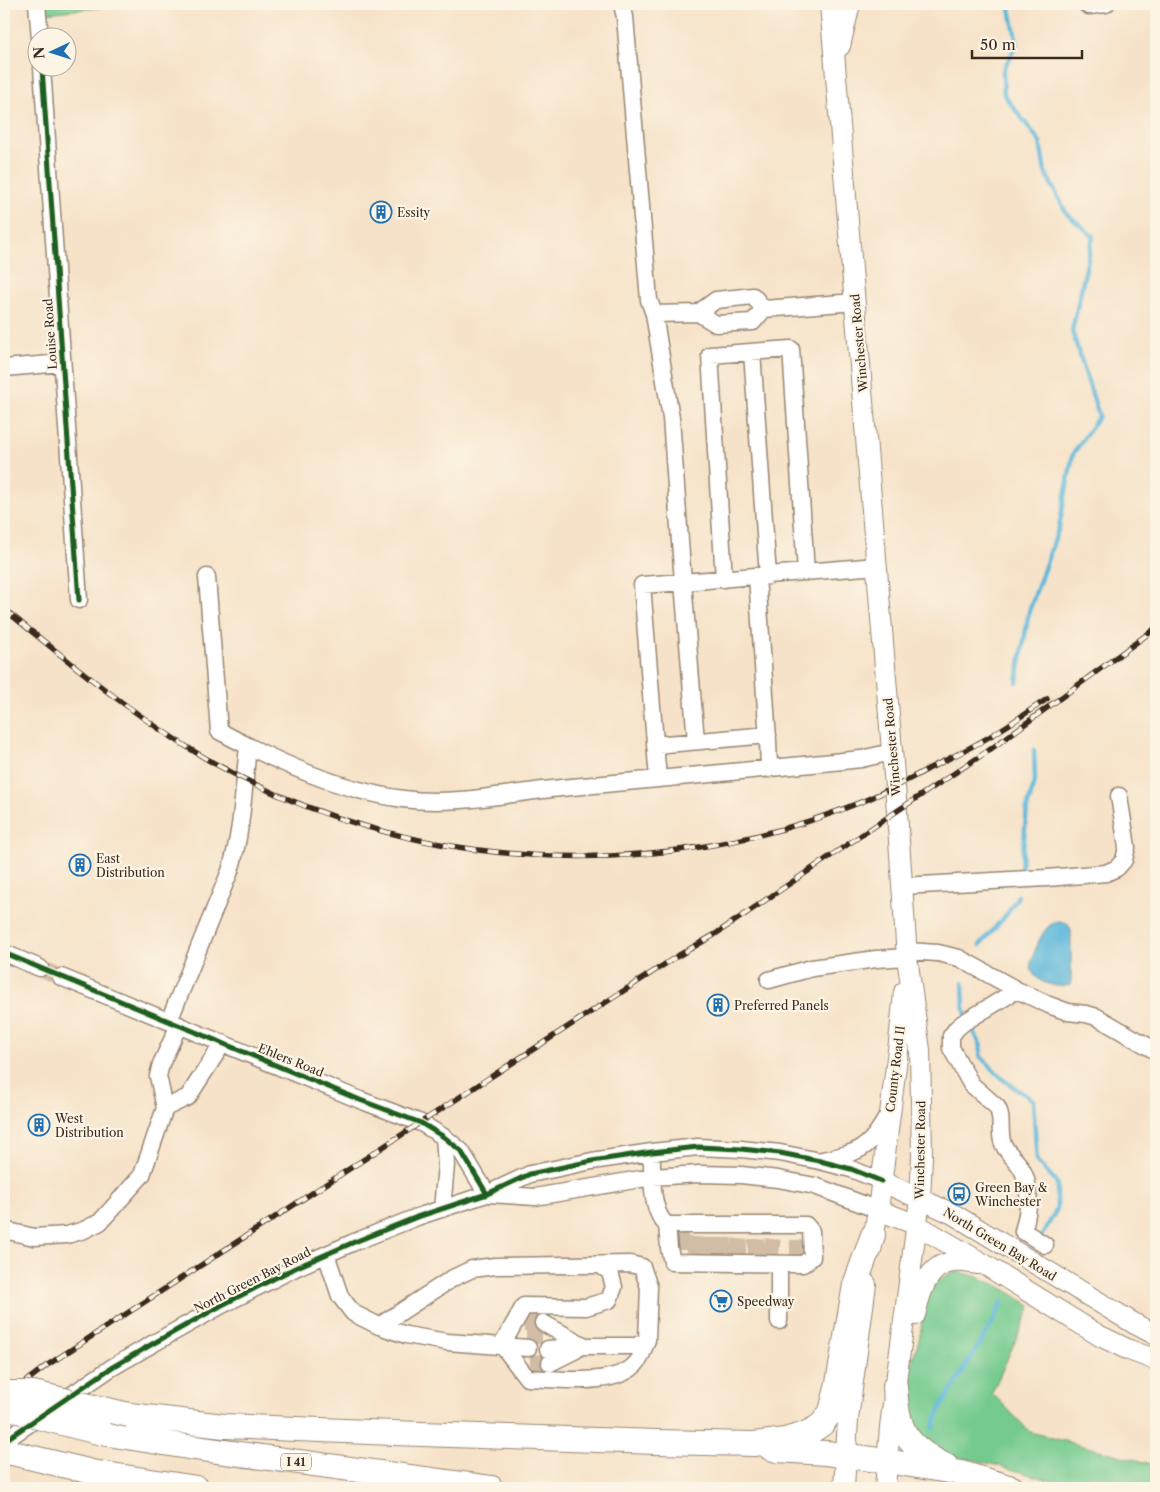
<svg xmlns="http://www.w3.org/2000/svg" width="1160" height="1492" viewBox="0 0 1160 1492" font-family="'Libre Caslon Text',serif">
	<rect width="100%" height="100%" fill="#fcf5e5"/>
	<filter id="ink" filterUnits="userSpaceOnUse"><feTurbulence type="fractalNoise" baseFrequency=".02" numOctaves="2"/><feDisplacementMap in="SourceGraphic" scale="10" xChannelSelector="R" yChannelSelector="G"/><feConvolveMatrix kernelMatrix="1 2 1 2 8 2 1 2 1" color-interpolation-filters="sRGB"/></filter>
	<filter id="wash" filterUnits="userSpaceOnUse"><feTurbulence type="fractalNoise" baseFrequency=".0096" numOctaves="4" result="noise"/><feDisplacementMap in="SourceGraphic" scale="20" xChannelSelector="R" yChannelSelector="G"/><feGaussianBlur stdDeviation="1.12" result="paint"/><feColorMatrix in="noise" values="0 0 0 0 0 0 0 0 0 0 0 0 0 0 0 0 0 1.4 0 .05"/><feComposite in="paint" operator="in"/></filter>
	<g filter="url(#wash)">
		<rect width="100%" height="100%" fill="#f6e2c8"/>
		<path fill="#74ca8f" stroke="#587a56" d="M45,4H137L45,13Z
			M953,1272C982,1274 1007,1290 1031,1306L992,1393L1030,1432L1156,1465V1488H1076L989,1463L957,1457L949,1459L917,1438L908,1407L907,1389L908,1373L919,1340L927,1294L939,1279Z"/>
		<path fill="#5db8db" stroke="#4c717c" d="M1057,921C1065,921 1068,923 1071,930V980L1070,985C1056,989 1029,982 1031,963C1031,960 1033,958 1033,956C1038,942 1043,927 1057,921Z"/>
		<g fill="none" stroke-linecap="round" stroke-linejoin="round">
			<path stroke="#5db8db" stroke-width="4.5" d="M1009,4L1017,44L1003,70L1004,95L1040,142L1045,172L1067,214L1093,236L1072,331L1099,416L1073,454L1059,527L1029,611L1017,682
				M1021,870L1027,808L1035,781L1034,750
				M980,945L1007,914L1018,896
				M963,983L964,1008L966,1016
				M970,1023L981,1046L980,1056L1005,1081L1033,1100L1037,1162L1057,1183V1209L1041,1237
				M933,1428L941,1407L994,1320L1002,1302"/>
		</g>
	</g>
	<g filter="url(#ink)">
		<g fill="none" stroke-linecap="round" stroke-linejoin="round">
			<path stroke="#d1bda6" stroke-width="16" stroke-dasharray="16 8" stroke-linecap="butt" d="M40,968L61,977
				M680,1234V1253
				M694,1253L695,1234
				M707,1254V1234
				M723,1254V1235
				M738,1255L740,1235
				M756,1255V1235
				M771,1255L773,1236
				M798,1256V1236
				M524,1323H543
				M526,1336H545
				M530,1362L550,1363"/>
			<g stroke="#988673" stroke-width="19">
				<path id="minor" d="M37,4L40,38
					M622,4L625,17L649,300L654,314L698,313L716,324L753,322L764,309L753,296L716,300L698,313
					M1086,4L1089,6L1106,4
					M42,68L79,600
					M764,309L855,302
					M654,314L671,418L683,582L877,566
					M752,352L768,576
					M4,368L62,363
					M757,576L768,740L769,769
					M207,577L219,731C277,762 338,790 403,799C455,806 509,793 561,788C652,780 742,771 833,762L861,759L892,752
					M724,579L710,355L791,349L806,572
					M655,745L768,735
					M658,779L642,585L683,582L696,741
					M903,886L1047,878L1106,873L1117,868L1124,860L1127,847L1119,796
					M907,951L938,953L959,958L1019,991L1049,1005L1068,1012L1086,1014L1097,1017L1156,1051
					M4,953L40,968
					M61,977L360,1100L421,1123L444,1137L461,1151L487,1194
					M769,980L812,968L876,959L907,957
					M1017,990L963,1023L957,1028L951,1036V1048L971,1084L997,1107C1003,1117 999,1130 1002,1141C1005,1152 1014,1157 1020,1166C1032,1185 1029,1211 1023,1231L1045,1245
					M169,1021L230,871C243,829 243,790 248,747
					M165,1108L188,1097L223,1043
					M652,1152C652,1172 650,1212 667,1225L669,1248L672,1262L803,1264L812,1257L811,1231L806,1225H667
					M822,1160C860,1152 869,1150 888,1115
					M489,1194L535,1197L652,1177L699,1174L741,1175L778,1179L815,1186L878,1210
					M442,1209L446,1165L444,1137
					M4,1230L34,1237L67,1235L84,1230L100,1222L142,1175L165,1108L158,1076L161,1064L179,1025
					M326,1254L340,1296L353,1313L379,1326
					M779,1321V1264
					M543,1323L585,1346
					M502,1345L527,1378C556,1379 620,1388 638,1361C642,1356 644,1346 647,1340
					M502,1345L524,1306L586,1307L609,1300L614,1287L610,1272L600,1265
					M528,1348L447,1342L406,1335L379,1326L453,1278L472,1269L495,1266L630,1264L642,1267L649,1287L647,1340L636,1346H585L548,1349
					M550,1363L576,1350
					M4,1441L111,1368L154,1343L222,1305L295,1268L352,1243L417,1217L487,1194L530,1174L592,1161L652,1152L698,1147L741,1149L780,1153L820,1161L851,1169L881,1181"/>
			</g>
			<g stroke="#988673" stroke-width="22">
				<path id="major" d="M830,4L897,811L907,957L920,1050L922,1156L920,1199L890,1427L885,1488
					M840,46L850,4
					M881,1181L953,1214L1135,1324L1156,1335
					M878,1210L917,1225L987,1266L1100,1336L1129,1350L1156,1360
					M871,1251L878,1210L899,1042L904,992
					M915,1315C920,1293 927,1264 954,1262C962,1261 970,1263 978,1264
					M844,1488L848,1419L866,1284"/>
			</g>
			<g stroke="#988673" stroke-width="26">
				<path id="highway" d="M895,1386C897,1431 906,1446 946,1466
					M129,1415L224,1426L393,1433L656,1442L754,1444L785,1440L805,1434L815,1429L822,1424L831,1412L838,1383L855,1285L873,1235
					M102,1433L188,1447L491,1488
					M770,1448L777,1450L826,1453L886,1461L961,1473L1012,1488
					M4,1451L92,1472L197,1488"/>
			</g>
			<use href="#minor" stroke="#fff" stroke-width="16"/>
			<use href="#major" stroke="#fff" stroke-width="20"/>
			<use href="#highway" stroke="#fff" stroke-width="24"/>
			<g stroke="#3b2a1e" stroke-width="5.5">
				<path id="rail" d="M4,609C71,663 137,719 212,762C406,872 655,887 861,802C884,793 906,781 928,769C950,758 973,747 994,734C1012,723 1029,711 1047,699
					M4,1398L46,1366L566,1028L676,957L714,935L897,811L988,751L1156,628"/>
			</g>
			<use href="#rail" stroke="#fcf5e5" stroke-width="4" stroke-dasharray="11" stroke-linecap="butt"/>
			<g stroke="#988673" stroke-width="26" stroke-linecap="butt">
				<path id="highway-bridge" d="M4,1393H33L129,1415
					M4,1404L26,1414L102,1433"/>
			</g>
			<use href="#highway-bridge" stroke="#fff" stroke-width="24"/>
			<g stroke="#fcf5e5" stroke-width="8">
				<path id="cycleway" d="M42,68L79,600
					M4,953L360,1100L421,1123L444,1137L461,1151L487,1194
					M4,1441L111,1368L154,1343L222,1305L295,1268L352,1243L417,1217L487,1194L530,1174L592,1161L652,1152L698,1147L741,1149L780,1153L820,1161L851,1169L881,1181"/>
			</g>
			<use href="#cycleway" stroke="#1b5e20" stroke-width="5"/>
		</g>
	</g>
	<defs>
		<g id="building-ring" transform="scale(1.125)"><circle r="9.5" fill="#fcf5e5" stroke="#1f6fb2" stroke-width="1.5"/><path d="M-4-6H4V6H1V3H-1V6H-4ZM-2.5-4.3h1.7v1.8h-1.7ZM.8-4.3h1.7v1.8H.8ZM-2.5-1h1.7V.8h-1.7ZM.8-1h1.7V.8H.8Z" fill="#1f6fb2"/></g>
		<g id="bus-ring" transform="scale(1.125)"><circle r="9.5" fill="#fcf5e5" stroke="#1f6fb2" stroke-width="1.5"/><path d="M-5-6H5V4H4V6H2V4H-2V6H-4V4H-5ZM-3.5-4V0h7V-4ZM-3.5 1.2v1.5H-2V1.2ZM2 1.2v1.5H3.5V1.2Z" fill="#1f6fb2"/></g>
		<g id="supermarket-ring" transform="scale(1.125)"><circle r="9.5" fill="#fcf5e5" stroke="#1f6fb2" stroke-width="1.5"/><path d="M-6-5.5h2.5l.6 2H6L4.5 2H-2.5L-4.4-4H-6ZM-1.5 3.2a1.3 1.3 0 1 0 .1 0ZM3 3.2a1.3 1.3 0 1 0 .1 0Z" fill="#1f6fb2"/></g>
	</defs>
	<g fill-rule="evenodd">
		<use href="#building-ring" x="381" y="212"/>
		<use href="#building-ring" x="80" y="865"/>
		<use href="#building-ring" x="718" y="1005"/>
		<use href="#building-ring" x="39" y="1125"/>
		<use href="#bus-ring" x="959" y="1194"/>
		<use href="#supermarket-ring" x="721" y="1301"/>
	</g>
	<g text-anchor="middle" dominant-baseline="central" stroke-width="4.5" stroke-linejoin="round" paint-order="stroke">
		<rect fill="#fcf5e5" stroke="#75675a" stroke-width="1" x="281" y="1453.5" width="30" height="17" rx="4"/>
		<g font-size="11" font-weight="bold" fill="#3b2a1e">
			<text x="296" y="1462">I 41</text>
		</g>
		<g font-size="12" fill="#3b2a1e" stroke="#fcf5e5" text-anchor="start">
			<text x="397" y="212">Essity</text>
			<text x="96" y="858">East<tspan x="96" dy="14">Distribution</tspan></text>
			<text x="734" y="1005">Preferred Panels</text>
			<text x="55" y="1118">West<tspan x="55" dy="14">Distribution</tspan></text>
			<text x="975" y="1187">Green Bay &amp;<tspan x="975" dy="14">Winchester</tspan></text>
			<text x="737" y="1301">Speedway</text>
		</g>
		<g font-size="12" fill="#3b2a1e" stroke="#fcf5e5">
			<text transform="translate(50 334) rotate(-94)">Louise Road</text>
			<text transform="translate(859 343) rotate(-95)">Winchester Road</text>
			<text transform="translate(892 747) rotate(-95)">Winchester Road</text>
			<text transform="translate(291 1060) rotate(22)">Ehlers Road</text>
			<text transform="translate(895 1069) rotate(-83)">County Road II</text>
			<text transform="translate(920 1150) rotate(-89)">Winchester Road</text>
			<text transform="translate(1000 1244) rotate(31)">North Green Bay Road</text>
			<text transform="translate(252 1280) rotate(-27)">North Green Bay Road</text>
		</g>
	</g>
	<rect width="1160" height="1492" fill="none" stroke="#fcf5e5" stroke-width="20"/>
	<g transform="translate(52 52) rotate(266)"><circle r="24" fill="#fcf5e5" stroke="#afa495"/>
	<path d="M0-4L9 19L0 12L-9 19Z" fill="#1f6fb2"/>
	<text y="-8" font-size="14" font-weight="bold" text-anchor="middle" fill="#3b2a1e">N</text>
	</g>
	<path d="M972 50v8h110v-8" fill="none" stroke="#3b2a1e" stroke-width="2.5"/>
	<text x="980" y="50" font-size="15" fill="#3b2a1e" stroke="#fcf5e5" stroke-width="4" paint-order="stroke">50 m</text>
</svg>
